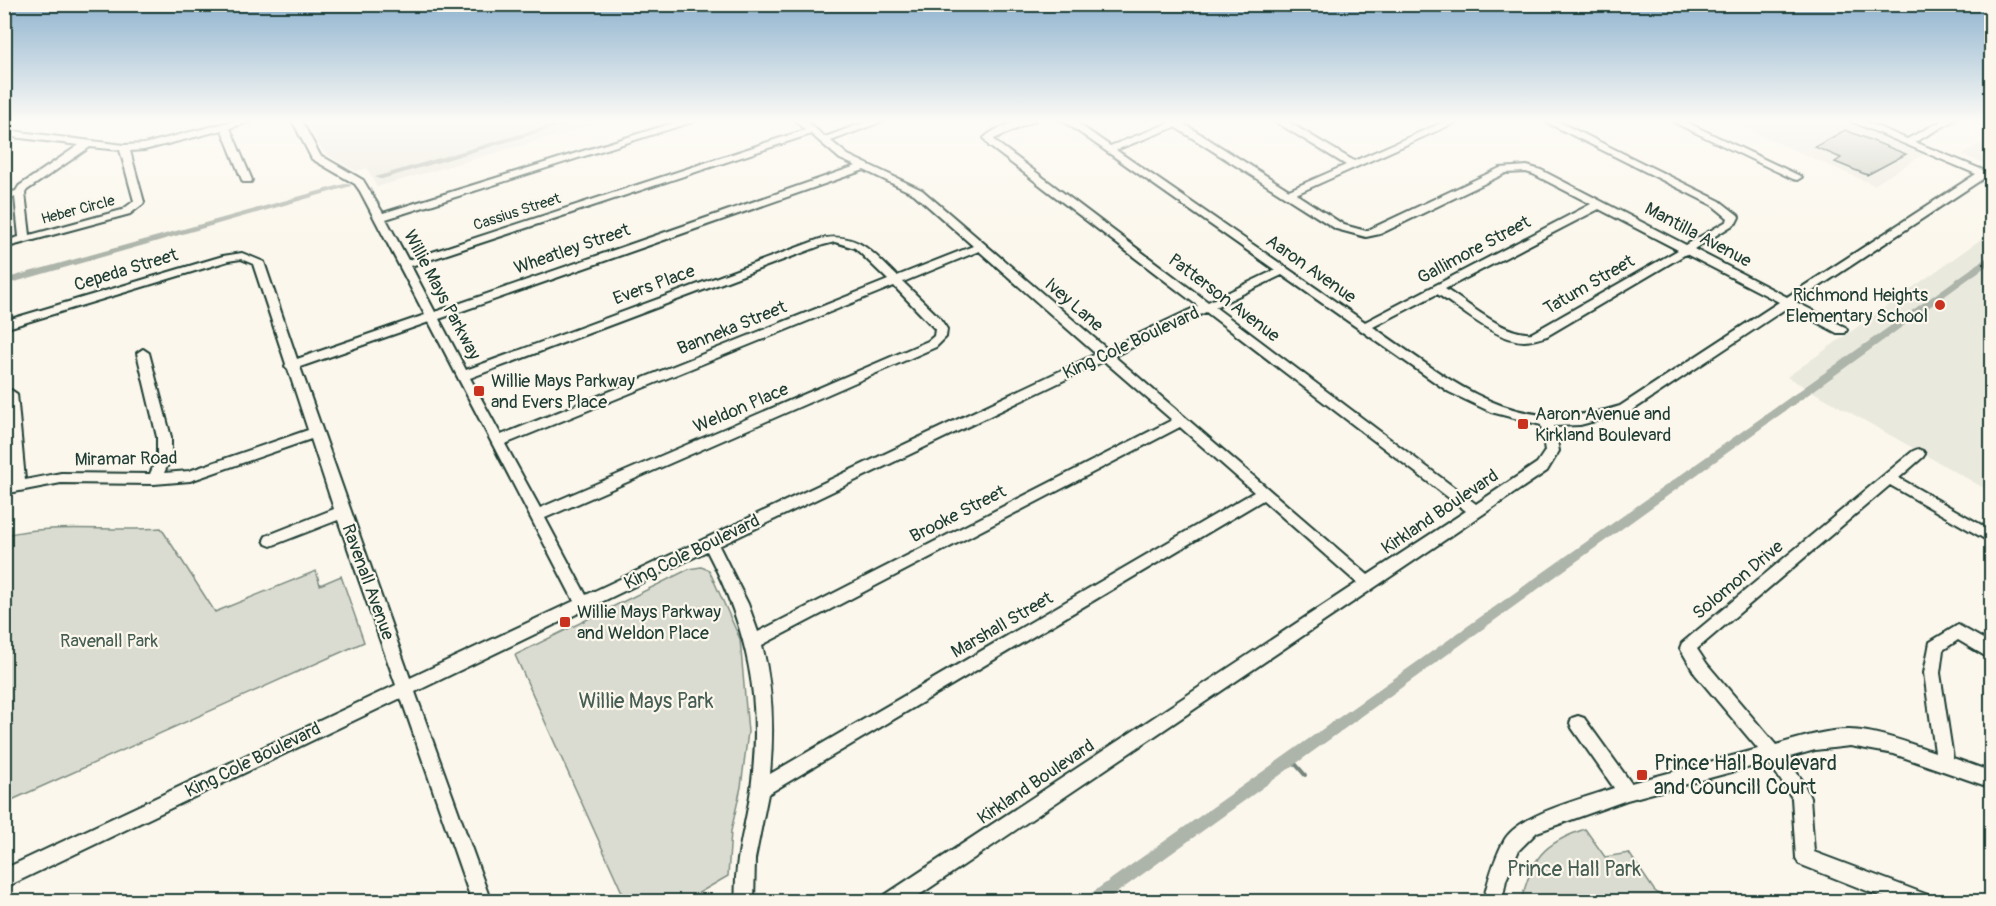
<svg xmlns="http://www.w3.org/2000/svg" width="1996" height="906" viewBox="0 0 1996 906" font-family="Pangolin,sans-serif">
	<rect width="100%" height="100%" fill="#fbf7ec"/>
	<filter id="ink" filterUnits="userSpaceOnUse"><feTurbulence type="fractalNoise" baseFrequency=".0167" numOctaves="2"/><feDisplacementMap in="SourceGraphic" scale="12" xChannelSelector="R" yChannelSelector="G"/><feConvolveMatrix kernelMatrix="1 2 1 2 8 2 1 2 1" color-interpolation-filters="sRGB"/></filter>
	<g filter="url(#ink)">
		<path fill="#eae9de" d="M609,120L377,187L367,168L356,171L329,156L321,148L306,120Z
			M1842,120L1924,154L1874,185L1728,121Z
			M1991,137V166L1963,155L1965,153Z
			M1991,232V492L1787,377Z"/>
		<path fill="#dbdcd1" stroke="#7d8c82" stroke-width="1.5" d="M161,528L215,612L316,571L320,585L341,576L364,642L5,803V535C55,523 110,532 161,528Z
			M701,567L709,570L740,639L748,732L741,787L731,831L728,876L685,901H626L515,655L689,569Z
			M1585,829L1605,857L1629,853L1654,890L1666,901H1521C1533,858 1541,844 1585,829Z"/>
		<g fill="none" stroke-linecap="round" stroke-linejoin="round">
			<path stroke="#74847b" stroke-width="4" d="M1291,759L1305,775"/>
			<path fill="#adb4aa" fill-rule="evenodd" d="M568,120H581L382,179H379L375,177Z
				M344,184H350L351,186L4,285V279Z
				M1989,256H1992V262L1104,902H1084L1086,897Z"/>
		</g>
		<path fill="#c4c9be" stroke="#1f3d34" stroke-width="1.5" d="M1845,130L1906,154L1867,175L1835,162L1841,158L1815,147Z"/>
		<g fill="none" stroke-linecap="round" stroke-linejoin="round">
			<g stroke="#1f3d34" stroke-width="4">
				<path id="minor" d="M237,120H254L230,128L252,180L251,182H243L242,180L222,130L144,150L130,151L144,202L143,204L130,214L4,248V241L19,237L15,197L4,200V194L16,191L19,186L79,145L4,136V130L124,145L144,144ZM90,147L120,150L134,201L122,210L30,235L25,193L27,190Z
					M292,120H301L320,155L363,180L383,213L683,120H698L386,219L408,260L805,130L795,120H805L825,137L871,120H886L831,141L848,155L922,190L1107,349L1198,306L989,146L984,138C997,126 1019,120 1036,120L994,139L996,142L1208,302L1275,270L1062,120H1073L1110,146L1169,123L1167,120H1178L1289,190L1346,165L1273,120H1285L1354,161L1448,120H1461L1296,194L1344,225L1366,231L1500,168L1527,166L1541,170L1686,245L1727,221L1728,218L1712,205L1542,120H1555L1720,201L1738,215L1739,217L1736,223L1694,249L1787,297L1976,174L1848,120H1862L1907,139L1943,120H1955L1915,142L1983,170L1992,168V178H1984L1796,302L1845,327L1847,330L1845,333H1837L1788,307L1630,412L1580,425L1554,426L1559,451L1547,471L909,902H883L885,895L1357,583L1263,500L768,794L755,859L754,902H736C733,862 746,827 751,789C763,700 748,630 707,551L415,692L491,902H472L401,698L4,888V869L396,685L338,520L271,546L266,544L264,540L266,536L334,509L311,439L190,481L154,484L61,483L4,494V484L11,483L5,394L11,390L17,394L25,480L61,473L150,474L157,458V437L137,353L143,349L149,353L171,437V458L164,473L189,471L308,430L288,369L285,366L286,364L253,264L241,259L228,261L4,329V321L223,256L242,253L264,262L297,359L425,315L360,191L355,184L312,159ZM1175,127L1336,229L1366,237L1380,234L1506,173L1526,172L1533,174L1591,204L1365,322L1116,150ZM811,134L840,159L856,166L435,312L411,266ZM864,170L914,194L973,246L897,276C873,253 857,231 820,239L466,370L439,319ZM1599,209L1678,250L1532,333C1505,336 1468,303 1445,289ZM835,242L855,248L888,280L501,435L470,378L823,245ZM979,251L1096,354L586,595L545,518L936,347L946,337L947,329L939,317L903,282ZM1686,254L1779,302L1620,406C1515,439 1455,383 1373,327L1437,294C1460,308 1496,341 1524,341C1532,341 1540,338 1547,336ZM1282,275L1449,392L1491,412L1541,425L1545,451L1537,463L1476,504L1215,307ZM894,286L935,329L934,336L928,341L540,508L505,444ZM1206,312L1466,511L1368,575L1114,356ZM429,322L574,601L410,678L300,367ZM1104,361L1172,420L758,632L748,604L719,546ZM1180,427L1254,492L770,774C774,730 773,687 762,645Z
					M1669,120H1682L1802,177L1797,180L1793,179Z
					M1918,449L1923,451L1925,454L1923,457L1899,478L1992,531V543L1890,485L1697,649L1707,664L1776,745C1800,738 1824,730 1849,730C1878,731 1908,743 1935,752L1924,673L1930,642L1958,625L1992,644V660L1958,640L1943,650L1940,673L1953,758L1992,772V788L1894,754L1850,746L1815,750L1786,758L1802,780L1810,798L1814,852L1928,895L1930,902H1895L1799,864L1796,858L1792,798L1769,762L1627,800L1537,832L1519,850L1506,880L1502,902H1483C1488,881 1494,858 1505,839C1520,814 1585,798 1614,788L1572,728L1570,723L1572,718L1578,716L1584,718L1631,783L1758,749L1695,674L1680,648L1682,643L1913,451Z"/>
			</g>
			<use href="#minor" fill="#fbf7ec" fill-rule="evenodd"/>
		</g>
	</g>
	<linearGradient id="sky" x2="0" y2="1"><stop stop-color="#90b4cf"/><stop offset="0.49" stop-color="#fdfbf6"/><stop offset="1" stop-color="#fdfbf6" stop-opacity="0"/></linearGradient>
	<rect width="1996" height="247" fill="url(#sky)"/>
	<g fill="#c8321e" stroke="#fbf7ec" stroke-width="2">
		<circle cx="1940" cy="305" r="6"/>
		<rect x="473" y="385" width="12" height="12" rx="3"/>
		<rect x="1517" y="418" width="12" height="12" rx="3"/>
		<rect x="559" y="616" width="12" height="12" rx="3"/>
		<rect x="1636" y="769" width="12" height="12" rx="3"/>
	</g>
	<g text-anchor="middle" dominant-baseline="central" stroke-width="4.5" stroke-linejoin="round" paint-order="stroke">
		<g font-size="15" fill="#1f3d34" stroke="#fbf7ec">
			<text transform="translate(78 210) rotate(-15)">Heber Circle</text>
			<text transform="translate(517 212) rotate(-18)">Cassius Street</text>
		</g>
		<g font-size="18" fill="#1f3d34" stroke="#fbf7ec">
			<text transform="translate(1698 235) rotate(28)">Mantilla Avenue</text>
			<text transform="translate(572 249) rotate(-19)">Wheatley Street</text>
			<text transform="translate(1474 250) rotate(-28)">Gallimore Street</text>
			<text transform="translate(1311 269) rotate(35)">Aaron Avenue</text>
			<text transform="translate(126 270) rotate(-17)">Cepeda Street</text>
			<text transform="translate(654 285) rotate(-20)">Evers Place</text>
			<text transform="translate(1589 285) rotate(-30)">Tatum Street</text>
			<text transform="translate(442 295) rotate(62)">Willie Mays Parkway</text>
			<text transform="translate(1224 298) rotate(37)">Patterson Avenue</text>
			<text transform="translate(1074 305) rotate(41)">Ivey Lane</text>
			<text transform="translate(732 328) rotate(-22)">Banneka Street</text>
			<text transform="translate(1131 343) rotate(-25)">King Cole Boulevard</text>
			<text transform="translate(741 408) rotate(-23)">Weldon Place</text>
			<text transform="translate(126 459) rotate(-1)">Miramar Road</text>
			<text transform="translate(1440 512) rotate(-34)">Kirkland Boulevard</text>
			<text transform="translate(958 514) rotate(-27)">Brooke Street</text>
			<text transform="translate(692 552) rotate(-26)">King Cole Boulevard</text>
			<text transform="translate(1738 580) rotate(-40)">Solomon Drive</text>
			<text transform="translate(368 582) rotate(70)">Ravenall Avenue</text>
			<text transform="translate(1002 625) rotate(-30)">Marshall Street</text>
			<text transform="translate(253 760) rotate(-26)">King Cole Boulevard</text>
			<text transform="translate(1036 782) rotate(-34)">Kirkland Boulevard</text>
		</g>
		<g font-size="18" fill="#1f3d34" stroke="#fbf7ec" text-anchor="start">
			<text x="1928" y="295" text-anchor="end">Richmond Heights<tspan x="1928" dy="21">Elementary School</tspan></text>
			<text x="491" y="381">Willie Mays Parkway<tspan x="491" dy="21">and Evers Place</tspan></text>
			<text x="1535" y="414">Aaron Avenue and<tspan x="1535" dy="21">Kirkland Boulevard</tspan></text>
			<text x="577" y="612">Willie Mays Parkway<tspan x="577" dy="21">and Weldon Place</tspan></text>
		</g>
		<g font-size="18" fill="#455d53" stroke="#fbf7ec">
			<text x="109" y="641">Ravenall Park</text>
		</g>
		<g font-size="21" fill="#455d53" stroke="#fbf7ec">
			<text x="646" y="701">Willie Mays Park</text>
			<text x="1574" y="869">Prince Hall Park</text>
		</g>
		<g font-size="21" fill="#1f3d34" stroke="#fbf7ec" text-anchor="start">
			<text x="1654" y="763">Prince Hall Boulevard<tspan x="1654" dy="24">and Councill Court</tspan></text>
		</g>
	</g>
	<rect width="1996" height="906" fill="none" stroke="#fbf7ec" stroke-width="24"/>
	<rect x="12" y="12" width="1972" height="882" fill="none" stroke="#1f3d34" stroke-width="2" filter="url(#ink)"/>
</svg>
